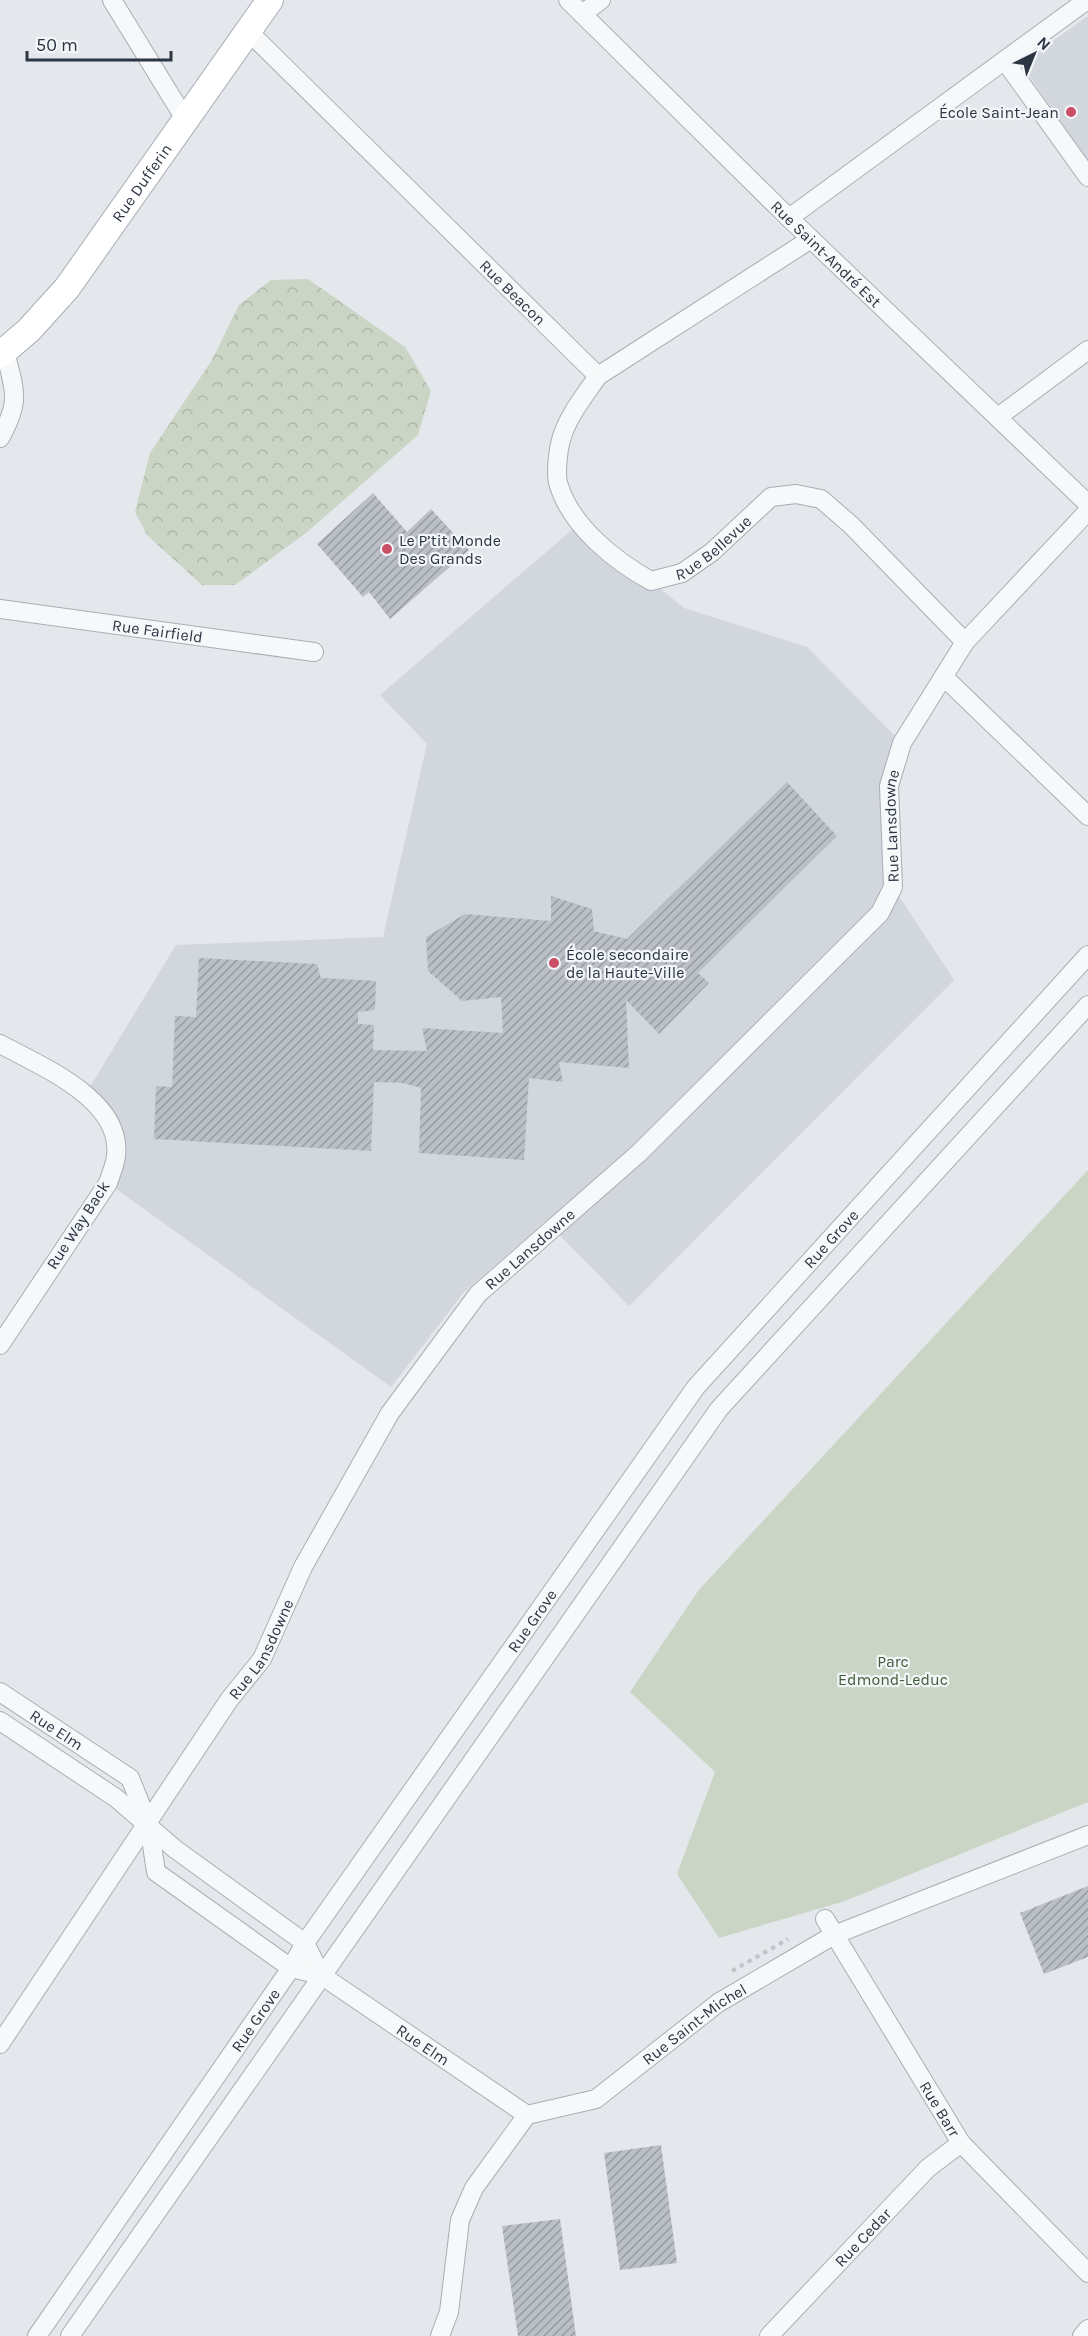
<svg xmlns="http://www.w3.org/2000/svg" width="1088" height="2336" viewBox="0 0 1088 2336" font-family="Karla,sans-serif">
	<defs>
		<pattern id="forest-crowns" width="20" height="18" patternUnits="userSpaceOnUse" patternTransform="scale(1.5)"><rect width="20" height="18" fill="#cad5c5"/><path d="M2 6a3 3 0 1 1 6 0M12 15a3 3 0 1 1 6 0" fill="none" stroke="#aeb7aa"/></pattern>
		<pattern id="building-hatch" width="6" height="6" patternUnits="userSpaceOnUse" patternTransform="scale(1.5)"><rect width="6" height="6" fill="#bbc0c8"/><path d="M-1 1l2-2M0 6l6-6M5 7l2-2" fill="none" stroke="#989da4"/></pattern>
	</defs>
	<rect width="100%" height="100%" fill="#e4e7eb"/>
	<path fill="#d2d6dd" d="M1088,16V161L1021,64Z
		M580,523L684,608L807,647L902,743L889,786L893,887L954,980L629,1306L546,1221L464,1292L391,1387L108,1183L116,1155L87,1092L176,945L383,937L427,744L380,695Z"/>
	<path fill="url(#forest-crowns)" d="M308,279L405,347L431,391L418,435L306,533L235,585H202L147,535L135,512L150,453L212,360L239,305L271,280Z"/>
	<path fill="#cad5c5" d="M1088,1170V1802L845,1901L719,1938L677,1874L715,1772L630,1692L698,1591Z"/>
	<path fill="url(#building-hatch)" d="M373,493L407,532L431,509L469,550L390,619L369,592L363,597L317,544Z
		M787,782L837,836L698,973L709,983L659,1034L626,1000L629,1068L559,1062L563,1082L529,1078L524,1160L419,1153L421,1088L403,1083L374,1082L371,1151L154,1139L156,1086L172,1087L175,1016L196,1017L199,958L317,964L321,978L376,981L375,1010L358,1012V1024L374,1025L373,1050L427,1051L422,1028L503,1033L501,997L462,1001L428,971L426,937L465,914L551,921V896L592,909L594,931L627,939Z
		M1088,1886V1957L1044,1974L1020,1913Z
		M661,2145L677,2263L620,2270L604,2153Z
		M560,2219L576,2336H518L502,2226Z"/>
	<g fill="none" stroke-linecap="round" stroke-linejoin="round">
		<g stroke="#a9aeb5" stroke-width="20">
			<g id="minor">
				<path d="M112,0L185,119"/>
				<path id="s1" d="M568,0L789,218L1088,504"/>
				<path d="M582,14L601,0"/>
				<path id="s2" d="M248,31L598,376L811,239"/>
				<path d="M1005,61L1088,177"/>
				<path d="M789,218L1087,0"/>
				<path id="s3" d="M598,376C585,395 567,417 561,440C558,451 555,476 559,486C572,527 615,561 651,581L682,573L712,552L771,497L796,494L821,499L851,525L965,642"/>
				<path d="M998,417L1088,350"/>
				<path d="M0,438C21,401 15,391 5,352"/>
				<path id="s4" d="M0,609L314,652"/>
				<path d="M944,677L1088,816"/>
				<path d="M0,1044C40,1066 123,1099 116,1156C115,1165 111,1174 108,1183L0,1345"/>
				<path id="s5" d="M0,1692L130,1778L149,1825L156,1872L291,1968L321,1975L527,2115"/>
				<path d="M0,1721L116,1798L175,1849L305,1943L321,1975"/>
				<path id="s6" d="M825,1919L961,2143L1088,2273"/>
				<path id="s7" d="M0,2044L229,1700L262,1659L303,1567L390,1413L478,1294L639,1153L880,913L893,887L889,786L902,743L965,642L1088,511"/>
				<path id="s8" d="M37,2336L291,1968L305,1943L696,1387L1088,955"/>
				<path d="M70,2336L719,1409L1088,1005"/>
				<path id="s9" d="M440,2336L449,2312L460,2220L474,2188L527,2115L596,2099L718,2003L834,1935L1088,1835"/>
				<path id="s10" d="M769,2336L928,2168L961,2143"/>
				<path d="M1082,2336L1088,2329"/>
			</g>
		</g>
		<g stroke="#a9aeb5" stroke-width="28">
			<g id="secondary">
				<path id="s11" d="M0,355L29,330L67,288L270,0"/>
			</g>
		</g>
		<path stroke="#c1c5ca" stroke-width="4" stroke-dasharray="4.5 4.5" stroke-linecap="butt" d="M732,1971L788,1939"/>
		<use href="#minor" stroke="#f6f8f9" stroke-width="18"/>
		<use href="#secondary" stroke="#fff" stroke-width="26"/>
	</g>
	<g fill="#ca4f67" stroke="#f3f6f8" stroke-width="2">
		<circle cx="1071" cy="112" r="6"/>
		<circle cx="387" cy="549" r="6"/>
		<circle cx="554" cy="963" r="6"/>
	</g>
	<g text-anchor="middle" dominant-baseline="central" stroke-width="4.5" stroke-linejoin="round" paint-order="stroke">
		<g font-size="16" fill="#2c3543" stroke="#f3f6f8" text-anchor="start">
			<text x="1059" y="112" text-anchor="end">École Saint-Jean</text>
			<text x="399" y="540">Le P’tit Monde<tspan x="399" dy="18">Des Grands</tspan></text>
			<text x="566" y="954">École secondaire<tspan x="566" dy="18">de la Haute-Ville</tspan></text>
		</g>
		<g font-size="16" fill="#2c3543" stroke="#f3f6f8">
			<text stroke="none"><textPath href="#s11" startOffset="224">Rue Dufferin</textPath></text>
			<text stroke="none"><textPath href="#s1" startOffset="362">Rue Saint-André Est</textPath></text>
			<text stroke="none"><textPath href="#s2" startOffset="372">Rue Beacon</textPath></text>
			<text stroke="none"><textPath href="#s3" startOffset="328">Rue Bellevue</textPath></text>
			<text stroke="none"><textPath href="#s4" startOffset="159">Rue Fairfield</textPath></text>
			<text stroke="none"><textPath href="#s7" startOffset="1536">Rue Lansdowne</textPath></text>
			<text transform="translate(78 1225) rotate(-57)">Rue Way Back</text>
			<text stroke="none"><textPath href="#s8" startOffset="1356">Rue Grove</textPath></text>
			<text stroke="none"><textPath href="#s7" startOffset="960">Rue Lansdowne</textPath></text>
			<text stroke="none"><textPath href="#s8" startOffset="870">Rue Grove</textPath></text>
			<text stroke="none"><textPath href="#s7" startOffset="474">Rue Lansdowne</textPath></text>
			<text stroke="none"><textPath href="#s5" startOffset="68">Rue Elm</textPath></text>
			<text stroke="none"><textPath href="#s8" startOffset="384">Rue Grove</textPath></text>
			<text stroke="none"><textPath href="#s9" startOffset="438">Rue Saint-Michel</textPath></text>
			<text stroke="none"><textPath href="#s5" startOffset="574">Rue Elm</textPath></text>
			<text stroke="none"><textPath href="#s6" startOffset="222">Rue Barr</textPath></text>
			<text stroke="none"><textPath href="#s10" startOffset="136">Rue Cedar</textPath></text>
		</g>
		<g font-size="16" fill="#425e3a" stroke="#f3f6f8">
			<text x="893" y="1661">Parc<tspan x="893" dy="18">Edmond-Leduc</tspan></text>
		</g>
	</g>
	<g transform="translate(1034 54) rotate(43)" stroke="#f3f6f8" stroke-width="4.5" paint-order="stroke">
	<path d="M0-4.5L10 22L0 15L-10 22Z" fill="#2c3543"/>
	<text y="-9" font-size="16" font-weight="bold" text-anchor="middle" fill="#2c3543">N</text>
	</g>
	<path d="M27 51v9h144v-9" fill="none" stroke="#2c3543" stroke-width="3"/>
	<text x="36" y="51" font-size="18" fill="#2c3543" stroke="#f3f6f8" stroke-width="4.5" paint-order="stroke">50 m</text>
</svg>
